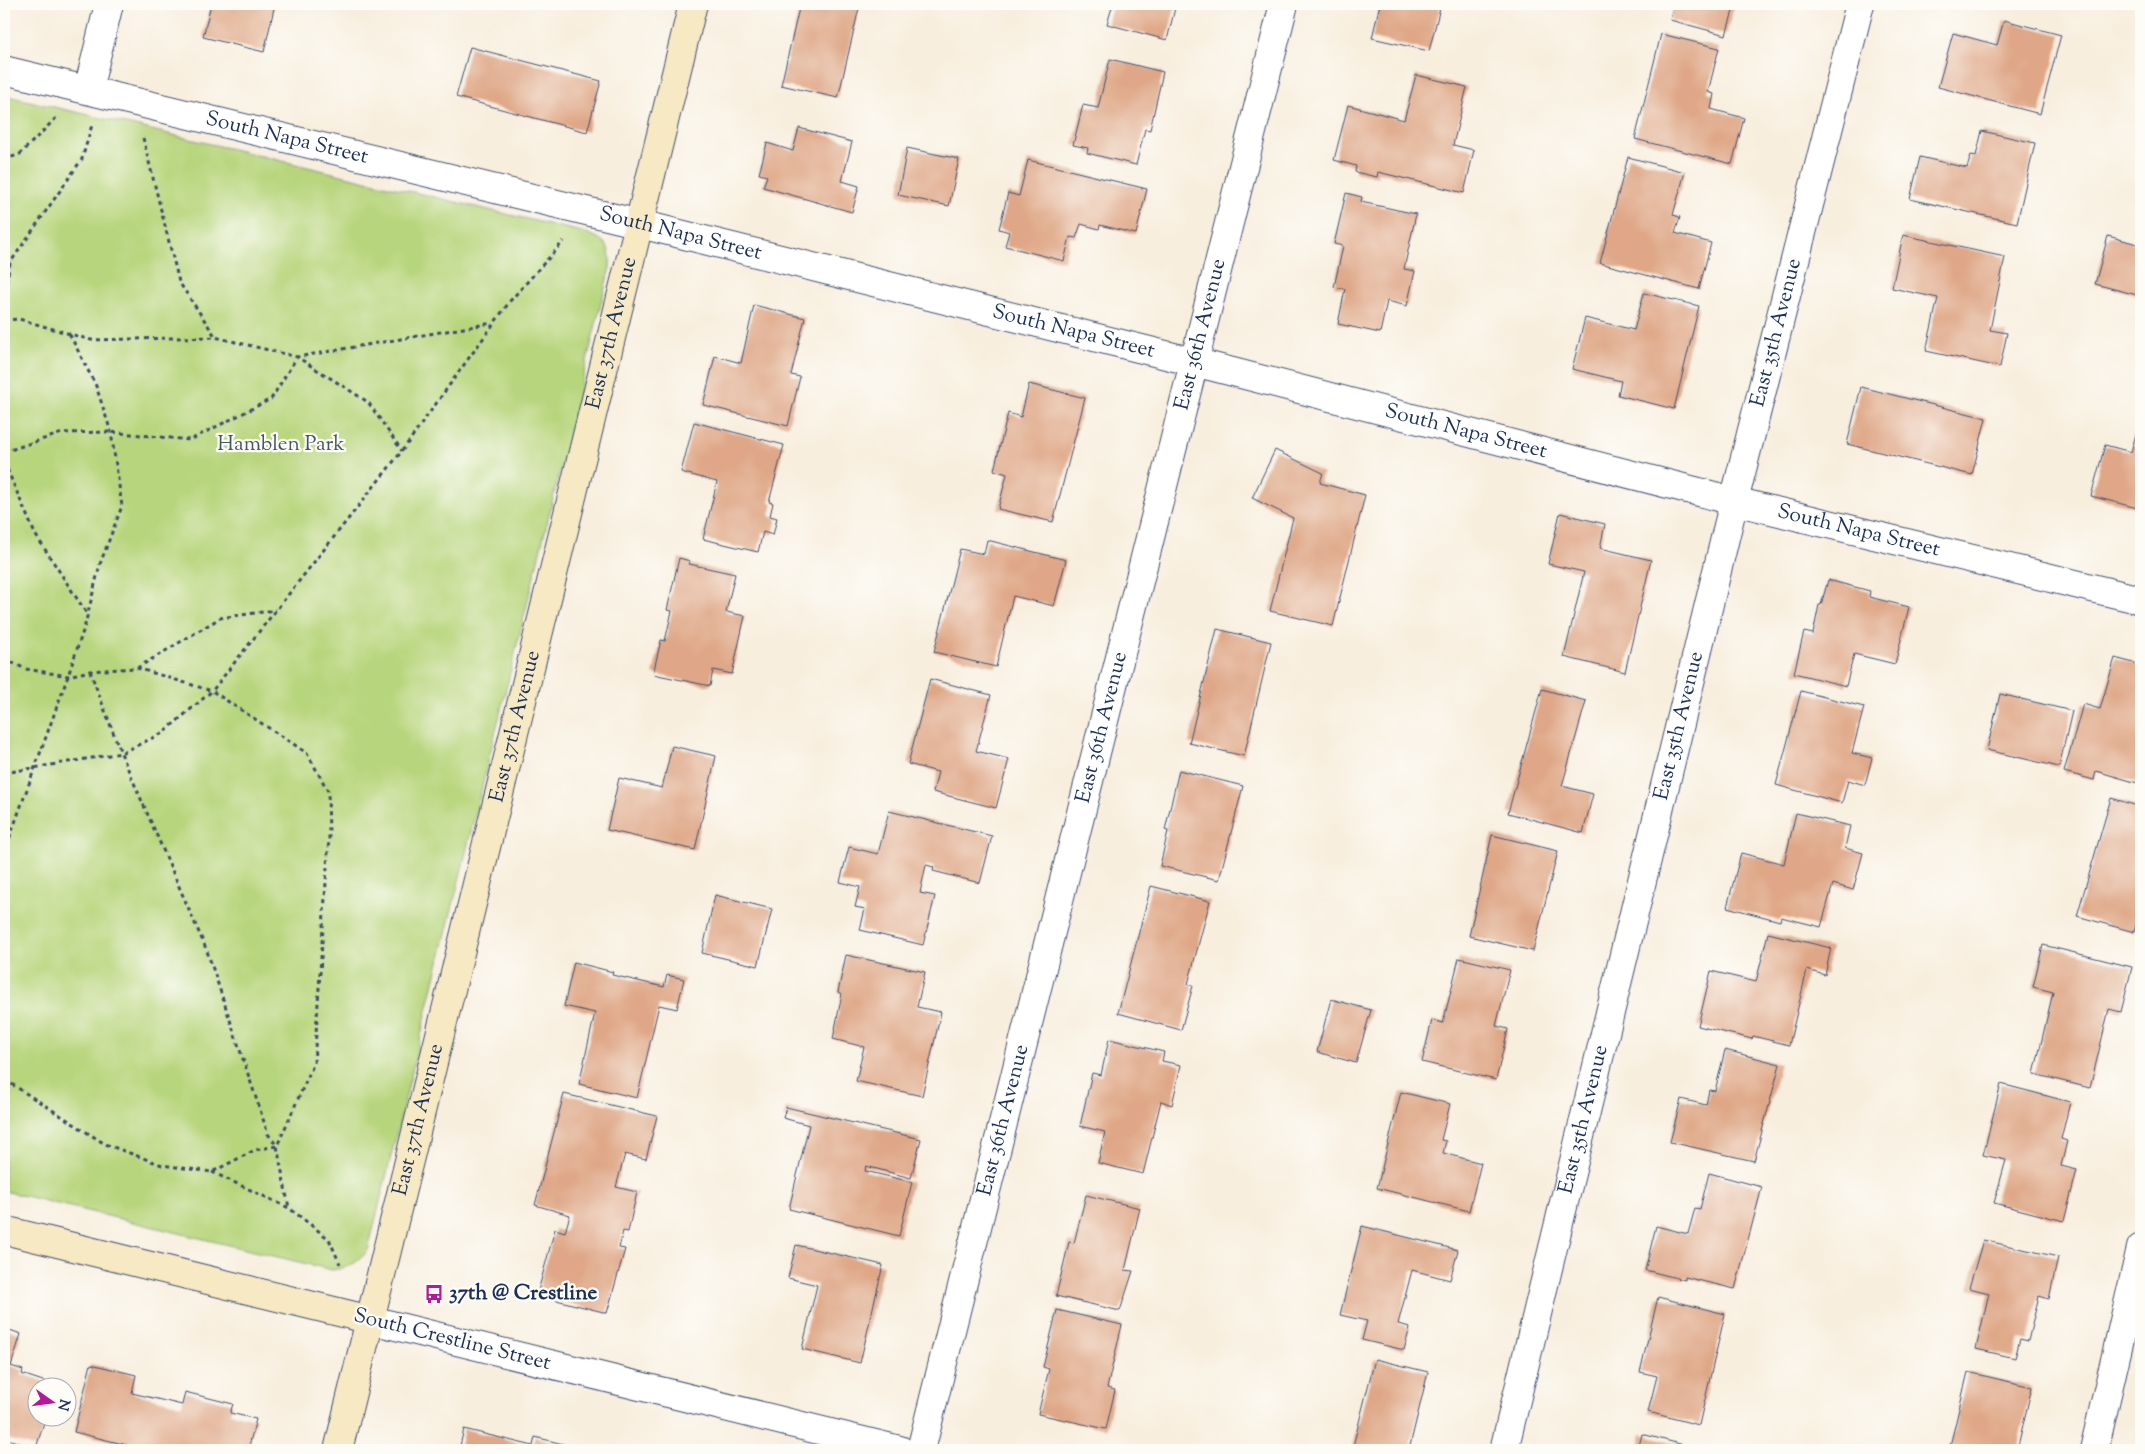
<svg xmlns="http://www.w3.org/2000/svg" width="2145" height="1454" viewBox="0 0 2145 1454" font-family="'Sorts Mill Goudy',serif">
	<rect width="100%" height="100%" fill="#fdfcf7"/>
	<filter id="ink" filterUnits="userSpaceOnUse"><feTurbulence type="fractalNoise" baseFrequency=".02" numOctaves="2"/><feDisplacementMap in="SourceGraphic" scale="10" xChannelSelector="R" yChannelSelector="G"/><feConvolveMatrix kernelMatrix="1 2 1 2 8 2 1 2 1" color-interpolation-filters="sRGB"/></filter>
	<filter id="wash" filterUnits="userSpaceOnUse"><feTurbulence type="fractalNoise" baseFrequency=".0096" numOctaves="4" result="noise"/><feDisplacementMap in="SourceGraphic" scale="20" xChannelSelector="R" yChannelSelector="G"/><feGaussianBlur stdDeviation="1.12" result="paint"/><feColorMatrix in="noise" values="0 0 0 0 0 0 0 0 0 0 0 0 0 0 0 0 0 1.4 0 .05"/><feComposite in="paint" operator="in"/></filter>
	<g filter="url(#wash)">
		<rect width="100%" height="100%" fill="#f8eede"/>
		<path fill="#b7d57c" stroke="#69826d" d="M4,95L586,233C606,240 611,246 610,267L368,1250C358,1263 349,1268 332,1270L4,1191Z"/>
		<g id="blocks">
			<path fill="#dfa787" d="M211,4H275L264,52L203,37Z
				M800,4H841L859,8L838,98L781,85Z
				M1113,4H1176L1167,40L1107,24Z
				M1380,4H1441L1429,51L1372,38Z
				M1674,4H1735L1726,35L1670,20Z
				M2004,20L2061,35L2040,114L1938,87L1953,33L1997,45Z
				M1661,34L1719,48L1708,92L1714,94L1711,109L1744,118L1732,164L1635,139Z
				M470,47L601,81L587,132L456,97Z
				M1110,59L1163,72L1150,130L1145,129L1136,165L1087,153L1088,148L1073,145L1083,105L1098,108Z
				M1416,75L1467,87L1453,145L1474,150L1464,193L1378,172L1377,177L1355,172L1356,166L1334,160L1348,105L1404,120Z
				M799,128L852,142L842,181L859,186L852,212L763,187L767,176L759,174L767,143L793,151Z
				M1982,131L2035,143L2017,223L1910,199L1920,157L1967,168L1971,155L1976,156Z
				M907,148L959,159L949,206L898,195Z
				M1628,157L1685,172L1673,215L1680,217L1675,233L1711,243L1699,289L1600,263Z
				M1028,160L1147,189L1136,234L1100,225L1099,229L1081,224L1076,238L1070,237L1064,261L1005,246L1009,232L999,229L1008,193L1019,196Z
				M1346,193L1362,197L1361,202L1416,214L1404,269L1415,271L1407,306L1387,301L1380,333L1338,324L1345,289L1334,287L1343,246L1334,244Z
				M1903,235L2005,257L1990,330L2007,333L2000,367L1926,351L1938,298L1892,288Z
				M2108,236L2141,245V296L2095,284Z
				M1644,293L1699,306L1674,409L1618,395L1621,381L1572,369L1585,318L1634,330Z
				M754,305L805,318L791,375L800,377L788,426L703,405L715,356L741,363Z
				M1029,384L1085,398L1053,522L998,509L1007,474L994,470L1008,413L1021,417Z
				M1861,387L1986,418L1972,475L1847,444Z
				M694,422L784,445L769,502L773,503L770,516L777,518L773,535L763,532L758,552L703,539L717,482L681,472Z
				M2136,434L2141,436V509L2091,496L2105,445L2131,452Z
				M1275,450L1323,473L1320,483L1365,495L1333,626L1270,611L1293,518L1252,498Z
				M1560,513L1605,524L1600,548L1651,560L1625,672L1564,657L1584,572L1548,564Z
				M987,540L1066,560L1054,606L1013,596L996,667L934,652L960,549L984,554Z
				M679,558L690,561L689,564L735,574L726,612L745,616L732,674L713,670L710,686L653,674L661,640L665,641L672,611L667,610Z
				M1828,580L1870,591L1869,597L1909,607L1895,664L1854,654L1846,686L1794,673L1804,632L1813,634L1819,605H1821Z
				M1217,629L1271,642L1244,756L1189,743Z
				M2115,658L2141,665V784L2096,771L2094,780L2064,772L2083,704L2100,709Z
				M930,679L991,695L976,751L1009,759L996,808L933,792L938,772L908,764Z
				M1542,689L1586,701L1562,786L1593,794L1583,833L1508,813Z
				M1801,691L1864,707L1852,753L1872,758L1865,785L1848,780L1842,803L1776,785Z
				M2000,694L2072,711L2059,767L1987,750Z
				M672,746L716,756L695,850L607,830L619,778L662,788Z
				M1179,770L1243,786L1219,880L1160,866L1168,831L1165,830Z
				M2111,798L2141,807V907L2134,932L2077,916Z
				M889,811L992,836L980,883L933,871L934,867L926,865L920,893L935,896L923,945L860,930L865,909L855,907L860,887L840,882L849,847L878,854Z
				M1796,813L1850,826L1845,848L1863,853L1853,890L1833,884L1821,927L1781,917L1780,921L1727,907L1741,853L1784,864Z
				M1492,835L1558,851L1533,951L1469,936Z
				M1151,886L1210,901L1188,984L1193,986L1181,1030L1118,1013Z
				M715,895L772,909L758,966L702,953Z
				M1768,933L1831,948L1825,975L1807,970L1789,1045L1753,1036L1752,1039L1698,1026L1711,971L1756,982Z
				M2043,945L2132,967L2121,1012L2109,1009L2090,1088L2034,1074L2053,992L2033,987Z
				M846,955L925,972L917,1007L941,1012L922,1096L856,1081L864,1047L833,1039L842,994L838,992Z
				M1459,958L1510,970L1496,1026L1508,1029L1496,1080L1422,1062L1432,1020L1443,1023Z
				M574,962L613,972L612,975L664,987L667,975L684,979L677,1009L659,1005L637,1098L579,1084L595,1013L564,1006Z
				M1331,999L1371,1010L1356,1063L1317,1052Z
				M1109,1039L1164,1052L1162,1061L1181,1065L1172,1105L1161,1101L1143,1174L1098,1163L1105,1132L1080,1126L1092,1073L1101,1075Z
				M1725,1050L1780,1064L1754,1161L1670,1142L1681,1099L1706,1105L1709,1090L1715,1091Z
				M2001,1084L2070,1102L2061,1139L2067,1141L2061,1166L2077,1170L2064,1221L1994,1203L2006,1160L1983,1155Z
				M1401,1092L1450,1104L1441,1140L1446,1141L1443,1153L1481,1163L1469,1211L1377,1188Z
				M564,1094L657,1116L646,1159L625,1154L616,1187L637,1192L628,1232L623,1231L619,1248L625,1249L607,1313L537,1295L555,1229L565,1232L570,1215L535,1205Z
				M786,1107L921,1139L911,1178L866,1166L865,1171L912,1182L899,1236L789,1209L809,1125L783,1118Z
				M1709,1173L1762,1187L1735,1289L1685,1277V1280L1645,1270L1656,1226L1688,1234L1695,1208L1700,1209Z
				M1086,1195L1140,1208L1125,1270L1133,1271L1120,1311L1056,1296L1069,1242L1074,1243Z
				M1362,1226L1458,1250L1450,1280L1412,1270L1398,1324L1410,1327L1404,1350L1362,1340L1367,1321L1340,1315Z
				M1983,1240L2058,1257L2049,1299L2039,1296L2028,1341L2020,1339L2015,1358L1976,1349L1989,1293L1969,1288Z
				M796,1245L883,1265L860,1363L802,1349L817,1285L788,1278Z
				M1658,1297L1725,1314L1699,1425L1648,1412L1657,1376L1640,1372Z
				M1057,1310L1122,1325L1107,1388L1115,1390L1106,1429L1038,1414L1049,1369L1043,1367Z
				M4,1328L21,1334L11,1366L23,1370L22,1374L55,1385V1386H38V1416H46L36,1448L4,1438Z
				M1375,1359L1428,1372L1409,1450H1352Z
				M91,1364L136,1375L132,1393L182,1405L185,1392L233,1404L230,1413L256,1419L248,1450H147L74,1432Z
				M1968,1372L2032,1387L2017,1450H1949Z
				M464,1429L533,1446L535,1437L587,1450H459Z
				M1642,1434L1703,1450H1638Z"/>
		</g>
	</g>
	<g filter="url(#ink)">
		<use href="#blocks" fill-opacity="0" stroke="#3c4c71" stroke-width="1"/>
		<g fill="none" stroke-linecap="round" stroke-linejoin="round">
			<g stroke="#3c4c71" stroke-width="30">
				<g id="street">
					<path id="s1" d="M4,70L640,224L1194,362L1734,501L2141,600"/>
					<path d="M88,90L109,4"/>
					<path d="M371,1320L900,1450"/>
					<path id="s2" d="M921,1450L1284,4"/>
					<path id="s3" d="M1504,1450L1734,501L1860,4"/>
					<path d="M2094,1450L2141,1248"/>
				</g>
			</g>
			<g stroke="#3c4c71" stroke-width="30">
				<g id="secondary">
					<path d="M4,1230L371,1320"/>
					<path id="s4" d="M338,1450L693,4"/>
				</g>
			</g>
			<path stroke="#3c4c71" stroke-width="3" stroke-dasharray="4 4" stroke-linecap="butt" d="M143,138L179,282L215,336
				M4,160L20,154L57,117
				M4,298L10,263L82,159L92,125
				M4,320L19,319L91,340L215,337L297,357L368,402L402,451
				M4,452L62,433L111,432L190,440L271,399L297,357L492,323
				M4,462L35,534L87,614
				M4,659L26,669L68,676L90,671L137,668L212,691L307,753L328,791L329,837L314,1063L277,1146L255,1150L212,1172L162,1165L105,1144L10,1083L4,1076
				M137,668L220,618L276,610
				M90,671L121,753L207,951L268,1134L277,1146L289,1208
				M4,773L121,753L163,733L212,691L402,451L510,301L564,241
				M4,853L68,676L85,625L100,564L122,506L111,432L96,386L69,333
				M212,1172L289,1208L329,1239L340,1264"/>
			<use href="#street" stroke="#fff" stroke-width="28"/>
			<use href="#secondary" stroke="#f6e9c3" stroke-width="28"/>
		</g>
	</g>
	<defs>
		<g id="bus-bare" transform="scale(1.5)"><path d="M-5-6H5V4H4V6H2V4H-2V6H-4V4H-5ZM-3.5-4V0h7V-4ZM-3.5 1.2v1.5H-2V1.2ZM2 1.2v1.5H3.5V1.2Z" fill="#b5179e" stroke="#fdfcf7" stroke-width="2.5" paint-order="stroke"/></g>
	</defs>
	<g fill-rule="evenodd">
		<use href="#bus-bare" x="434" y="1294"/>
	</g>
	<g text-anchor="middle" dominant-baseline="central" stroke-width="4.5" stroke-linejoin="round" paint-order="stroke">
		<g font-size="21" fill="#1b2f5e" stroke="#fdfcf7">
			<text stroke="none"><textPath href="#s1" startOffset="291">South Napa Street</textPath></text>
			<text stroke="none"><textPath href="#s1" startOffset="696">South Napa Street</textPath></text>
			<text stroke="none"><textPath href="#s1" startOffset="1101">South Napa Street</textPath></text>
			<text stroke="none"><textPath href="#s3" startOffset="1150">East 35th Avenue</textPath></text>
			<text stroke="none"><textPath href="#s4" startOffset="1150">East 37th Avenue</textPath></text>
			<text stroke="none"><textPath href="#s2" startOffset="1150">East 36th Avenue</textPath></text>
			<text stroke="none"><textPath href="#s1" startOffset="1506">South Napa Street</textPath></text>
			<text stroke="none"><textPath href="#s1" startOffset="1911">South Napa Street</textPath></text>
			<text stroke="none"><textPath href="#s3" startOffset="745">East 35th Avenue</textPath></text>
			<text stroke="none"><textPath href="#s4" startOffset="745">East 37th Avenue</textPath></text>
			<text stroke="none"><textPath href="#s2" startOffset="745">East 36th Avenue</textPath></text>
			<text stroke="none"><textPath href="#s2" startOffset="340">East 36th Avenue</textPath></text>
			<text stroke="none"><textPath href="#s3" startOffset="340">East 35th Avenue</textPath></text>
			<text stroke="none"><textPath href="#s4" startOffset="340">East 37th Avenue</textPath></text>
			<text transform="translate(452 1340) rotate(14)">South Crestline Street</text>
		</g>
		<g font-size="21" fill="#425866" stroke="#fdfcf7">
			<text x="281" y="445">Hamblen Park</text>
		</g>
		<g font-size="21" font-weight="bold" fill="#1b2f5e" stroke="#fdfcf7" text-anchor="start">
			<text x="449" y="1294">37th @ Crestline</text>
		</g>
	</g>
	<rect width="2145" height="1454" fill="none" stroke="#fdfcf7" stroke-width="20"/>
	<g transform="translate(52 1402) rotate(104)"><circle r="24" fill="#fdfcf7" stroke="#a3aaba"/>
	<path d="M0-4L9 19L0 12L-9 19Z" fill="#b5179e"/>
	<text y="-8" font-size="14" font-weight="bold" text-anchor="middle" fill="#1b2f5e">N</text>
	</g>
</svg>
